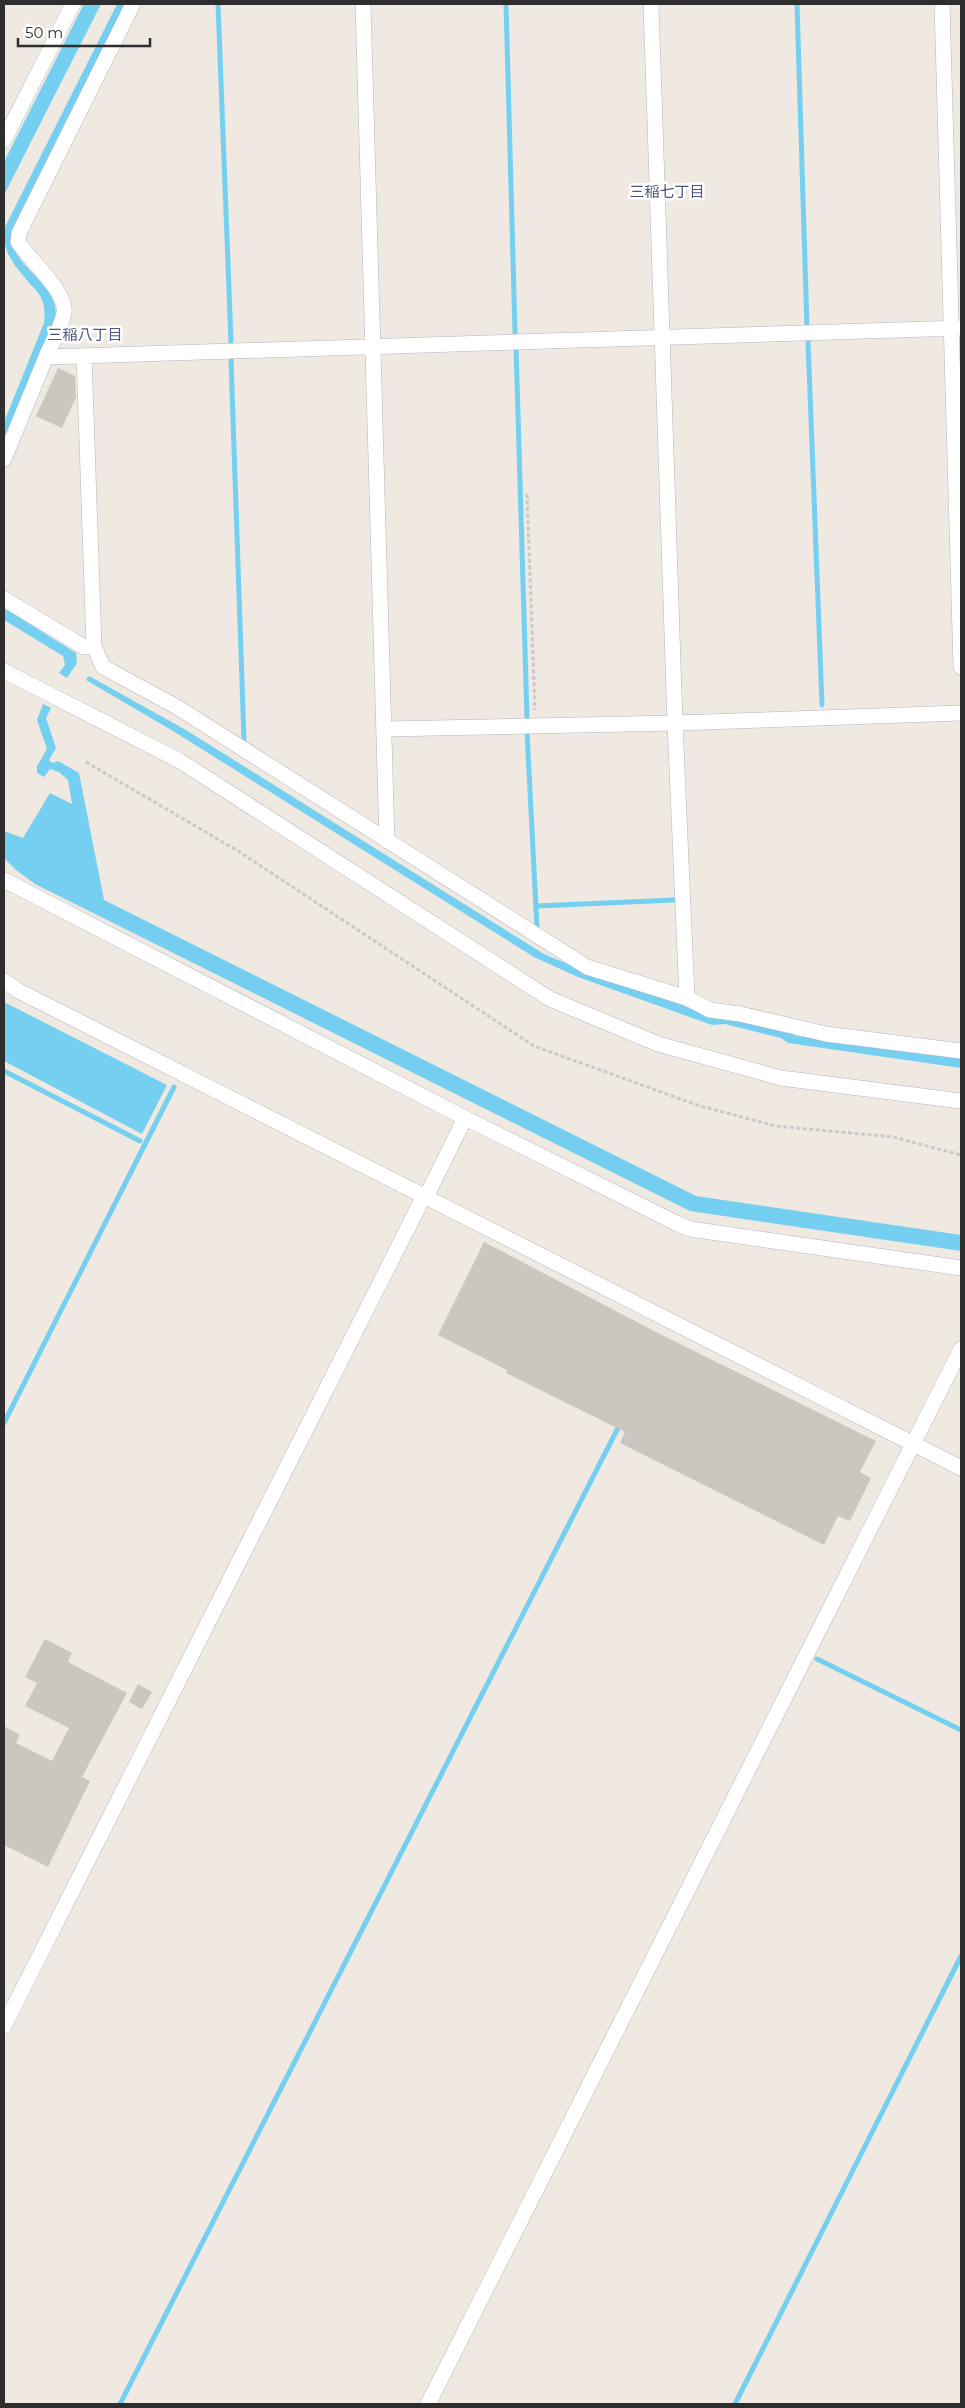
<svg xmlns="http://www.w3.org/2000/svg" width="965" height="2408" viewBox="0 0 965 2408" font-family="Montserrat,'Noto Sans JP',sans-serif">
	<rect width="100%" height="100%" fill="#efe9e1"/>
	<path fill="#75cff0" d="M84,4H101L4,195V162Z
		M117,4H127L11,240C17,270 56,282 56,315L4,440V422L44,323C45,315 45,308 42,300C40,294 35,289 31,285C16,267 0,251 5,227Z
		M4,608L76,653L77,663L67,678L59,673L65,665L63,656L4,620Z
		M89,676L186,730L544,954L589,973L713,1016L787,1030L796,1036L961,1057V1068L788,1043L781,1038L725,1024L712,1025L578,977L534,957L173,731L86,680Z
		M43,704L51,708L46,718L56,748L49,760L53,763L58,761L79,773L104,900L696,1196L961,1235V1251L690,1211L35,884L16,870L4,858V831L23,838L50,793L72,804L68,780L59,772L50,769L44,777L37,773V766L47,749L37,720Z
		M4,1002L167,1085L142,1134L4,1061Z"/>
	<g fill="none" stroke-linecap="round" stroke-linejoin="round">
		<path stroke="#75cff0" stroke-width="5" d="M218,4L231,342
			M506,4L515,333
			M797,4L807,328
			M808,341L822,705
			M516,347L527,718
			M231,360L244,740
			M527,732L537,928
			M537,906L674,900
			M4,1071L140,1141
			M4,1423L174,1087
			M817,1659L961,1730
			M120,2404L620,1424
			M735,2404L961,1956"/>
	</g>
	<path fill="#cbc7bf" d="M58,368L75,376L76,397L62,428L36,416Z
		M484,1242L656,1332L876,1441L860,1472L871,1478L850,1521L838,1516L824,1545L620,1443L625,1432L506,1373L507,1370L438,1335Z
		M45,1639L72,1653L68,1662L127,1693L82,1777L90,1781L48,1867L4,1845V1726L20,1735L16,1743L52,1761L69,1728L25,1706L37,1683L25,1677Z
		M138,1684L152,1692L142,1709L129,1702Z"/>
	<g fill="none" stroke-linecap="round" stroke-linejoin="round">
		<g stroke="#b4b7c1" stroke-width="16">
			<path id="street" d="M133,4L19,233L18,242C29,259 68,293 64,313C61,328 52,343 46,357L961,328
				M363,4L387,841
				M651,4L675,723L687,998
				M942,4L961,667
				M4,140L73,4
				M4,459L46,357
				M4,599L84,647L94,646L84,356
				M94,646L103,667L177,707L587,967L687,998L710,1010L740,1014L826,1034L961,1051
				M4,671L180,761L550,999L658,1044L781,1078L961,1101
				M385,729L675,723L961,713
				M4,880L465,1118L676,1223L690,1229L961,1268
				M4,981L17,990L961,1468
				M426,1197L465,1118
				M4,2026L424,1196
				M428,2404L961,1349"/>
		</g>
		<path stroke="#c9c9c9" stroke-width="3" stroke-dasharray="4 2.5" stroke-linecap="butt" d="M527,494L535,710
			M86,762L238,851L534,1046L700,1106L776,1126L893,1137L961,1155"/>
		<use href="#street" stroke="#fff" stroke-width="15"/>
	</g>
	<g text-anchor="middle" dominant-baseline="central" stroke-width="5" stroke-linejoin="round" paint-order="stroke">
		<g font-size="15" fill="#4d5680" stroke="#fff">
			<text x="667" y="191">三稲七丁目</text>
			<text x="85" y="334">三稲八丁目</text>
		</g>
	</g>
	<rect width="965" height="2408" fill="none" stroke="#2e2e2e" stroke-width="10"/>
	<path d="M18 38v8h132v-8" fill="none" stroke="#2e2e2e" stroke-width="2.5"/>
	<text x="25" y="38" font-size="15" fill="#2e2e2e" stroke="#ffffff" stroke-width="4" paint-order="stroke">50 m</text>
</svg>
